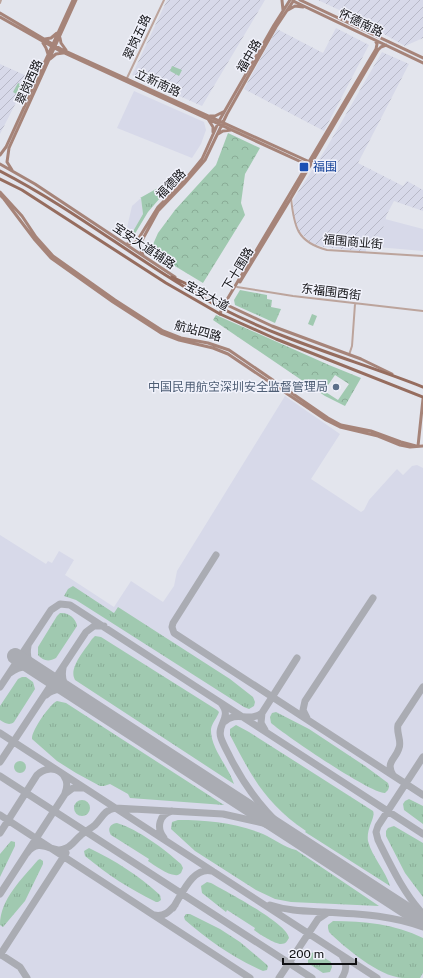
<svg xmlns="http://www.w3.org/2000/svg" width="423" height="978" viewBox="0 0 423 978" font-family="'Public Sans','Noto Sans SC',sans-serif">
	<defs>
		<pattern id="industrial-furrows" width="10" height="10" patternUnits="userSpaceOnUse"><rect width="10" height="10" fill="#d7d9e9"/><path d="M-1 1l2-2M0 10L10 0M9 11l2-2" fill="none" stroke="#b8b9c7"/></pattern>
		<pattern id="grass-tufts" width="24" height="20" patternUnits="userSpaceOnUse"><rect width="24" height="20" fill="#a0c9b0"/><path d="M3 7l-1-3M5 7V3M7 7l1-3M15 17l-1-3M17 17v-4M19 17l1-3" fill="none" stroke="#89ac96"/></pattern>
		<pattern id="forest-crowns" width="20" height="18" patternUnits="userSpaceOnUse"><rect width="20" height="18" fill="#a0c9b0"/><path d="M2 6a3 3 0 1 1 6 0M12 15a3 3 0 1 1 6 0" fill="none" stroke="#89ac96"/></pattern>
	</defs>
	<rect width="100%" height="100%" fill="#e3e5ed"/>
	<path fill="#d7d9e9" d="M134,91L204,122L206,130L201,144L192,158L117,128Z
		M141,198L143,214L128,240L123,237L126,232L132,206Z
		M385,219L423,229V251L377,247Z
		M285,396L340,434L311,479L361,512L364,510L369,500L397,469L403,475L412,466L417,465L423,468V978H0V535L46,564L48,561L52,563L59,551L74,560L65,575L114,607L131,581L163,602L174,586L177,571Z"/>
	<path fill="url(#industrial-furrows)" d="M167,0H265L202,106L132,75Z
		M318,0H423V38L405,46L354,17Z
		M336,28L369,45L324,131L244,89L277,29L323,53Z
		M382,52L409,64L358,163L403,186L407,181L423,190V211L394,201L387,214L377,249H366V252L324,247L313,244L307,239L299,231L294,219L293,200L327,147Z
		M0,64L29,77L0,134Z"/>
	<path fill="url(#grass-tufts)" d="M165,184L166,191L148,212L130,242L128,240L143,214L141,198H140Z
		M240,290L267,295V299L272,300L271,307L281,309L275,323L235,305L234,300Z
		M73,586L114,613L118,607L230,679L253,697L255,702L254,706L249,709L244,707L76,600L64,596L68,589Z
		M60,613C68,612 76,618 77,626L56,658C49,662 43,661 38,655V647L57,616Z
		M95,636L101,637L217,710L219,712C217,718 212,723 211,729C210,748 229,767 234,784L75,680C68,668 85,650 92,639Z
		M22,677H26L33,682L35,689L14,722C9,726 5,723 0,720V706L18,679Z
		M57,701L66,703L224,805L130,798L128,794L110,784L104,786H100L76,773L57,761L32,739C31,731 50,704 57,701Z
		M276,712L309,729L365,766L388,783L389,787L388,790L385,793C371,794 285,735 271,723L270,717L272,713Z
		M236,725L249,732L373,811C376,817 366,828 368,841C372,857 386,871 390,886L305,832L306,831C265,803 252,777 230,735V729Z
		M14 767a6 6 0 1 1 12 0a6 6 0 1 1-12 0Z
		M409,799L423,806V824L404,810L403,804L405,801Z
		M74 808a8 8 0 1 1 16 0a8 8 0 1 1-16 0Z
		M178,820C207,820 236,823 263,834C274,839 284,847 296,850L379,906L291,902L275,899L256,890L195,851L171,829L172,822Z
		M117,823C139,830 163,848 181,864L183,868L181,873C179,874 178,876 175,875C168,875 154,865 148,861L149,859L111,835C107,829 110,824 117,823Z
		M394,826L423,843V897L405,873L386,836V831L388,828Z
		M11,841L15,842V846L0,877V854Z
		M89,848C116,861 138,875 160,895L161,900L158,902H156C128,888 108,875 85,856L84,851Z
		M40,859L43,861V864L25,901L3,927L0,925C0,899 22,879 38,860Z
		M207,882L211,883C225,891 287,923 289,938C287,941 286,944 281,944C275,944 259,934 254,930L255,928L227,910L226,912L202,893L201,886Z
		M186,914H190L220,929L240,942L266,964L268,966L267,970L263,971C234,958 209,941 185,920L184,917Z
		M333,921C364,921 395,924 423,938V973L420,978C414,978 408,978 402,978C379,976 345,948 329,932L328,928V925Z
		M315,952L331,962L332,967L330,972L323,973L308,963V956L311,953Z"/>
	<path fill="url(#forest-crowns)" fill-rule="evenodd" d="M228,133L260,148L245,174L241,203L245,215L203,283L150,251L158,233L175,210L216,165Z
		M216,315L329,365L361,378L345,406L325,396L213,320ZM335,375L349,384L338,400L324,391Z"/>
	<path fill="#a0c9b0" d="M172,66L182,70L179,76L170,71Z
		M18,83L24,86L18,95L13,92Z
		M312,314L317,316L313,326L308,324Z"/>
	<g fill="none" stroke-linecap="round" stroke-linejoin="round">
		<path stroke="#aaacb3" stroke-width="7" d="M216,555L173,623L172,627L174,633L423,795
			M28,646C26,656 28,663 35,669
			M63,668C61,678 63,685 70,692
			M10,673C19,666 28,665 37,670
			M0,687L51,610L60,604L70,605L423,834
			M46,695C54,688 63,688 72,693
			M221,703C233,718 216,724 221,738C223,744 227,751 230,757C244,785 261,808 284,829
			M307,718L303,710L305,701L373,598
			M224,722C237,710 248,723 262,713
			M265,730L261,723L262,713L297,658
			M0,733L377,978
			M423,757L378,826L376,832L378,840C391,866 403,892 423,914
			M0,762L86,632L94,626H104
			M393,775C385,762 396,759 399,748C402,741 396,733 398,725L423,687
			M0,776L312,978
			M0,815L250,978
			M0,833L37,775C52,761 73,774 65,793
			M164,838C156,828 159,814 172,811
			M27,853C41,835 52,856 66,848C72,846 75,840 80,836C84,832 90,829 95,825C102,818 104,810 115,808L223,814L263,823L288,834
			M0,894L65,794L73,788H83
			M270,905C288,911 306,911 325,912C359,914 391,915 423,927
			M173,908C182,894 193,866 212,871
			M154,915C164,917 169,912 175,905
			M0,954L20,967L27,978
			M0,955L66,853
			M342,956C347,964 347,970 342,978
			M279,978L318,919L327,913"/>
		<path stroke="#aaacb3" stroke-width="16" d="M15,656L423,921"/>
		<path stroke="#bca49c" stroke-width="2" d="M0,3L1,0
			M127,78L164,0
			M291,198C294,227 297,242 327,250L423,256
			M237,287L293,296L423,311
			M349,355L352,346L355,304"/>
		<path stroke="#a68479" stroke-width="3" d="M282,0L283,10
			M300,0L423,58
			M293,1L423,63
			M288,10L295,6L303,7
			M0,13L61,49L312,163
			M0,17L60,51L310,166
			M60,38L61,43L66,50
			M45,39L51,38L57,33
			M43,43L46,48L48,54
			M50,59L56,54L63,53
			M210,116H215L223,112
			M208,119L213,127V132
			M218,134L223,131L231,130
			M0,155L6,147L73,0
			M0,164L35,184L175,277
			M12,170L7,162L9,148L76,0
			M0,192L22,216L36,237L53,256L115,300L163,331L181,338L208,343L229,350L328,418L341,425L371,431L401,442L416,446
			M0,195L4,199L35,240L51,258L113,302L161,333L179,340L213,348L228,354L326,420L340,427L378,436L400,445L410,447L423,446
			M127,244L134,243L137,241L158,207L184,181L202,159L207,148L219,121L274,25L290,0
			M143,255L140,248V244L158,211L184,184L205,160L227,114L276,27L294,0
			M240,282L291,198L378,50L381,47L386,45
			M187,284L227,305L272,326L361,359L392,374
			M220,314L222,308L376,49L377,44L375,40
			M418,446L423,399"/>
		<path stroke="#966d5f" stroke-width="3" d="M0,171C78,211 146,268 223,309C287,342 357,361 423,387
			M0,179L22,190L166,283L220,314L276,339L423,397
			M172,277L189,285"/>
	</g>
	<rect fill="#1a4fb4" stroke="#f1f2fb" stroke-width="1.5" x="299" y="162" width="10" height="10" rx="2"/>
	<circle fill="#5c6f8a" stroke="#f1f2fb" stroke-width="1.5" cx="336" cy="387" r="4"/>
	<g text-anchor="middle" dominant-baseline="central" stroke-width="3" stroke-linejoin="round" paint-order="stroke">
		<g font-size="12" fill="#101013" stroke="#f1f2fb">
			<text transform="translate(361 23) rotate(26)">怀德南路</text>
			<text transform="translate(137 37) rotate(-65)">翠岗五路</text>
			<text transform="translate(249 56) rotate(-60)">福中路</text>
			<text transform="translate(29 82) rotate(-66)">翠岗西路</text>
			<text transform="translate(158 83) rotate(25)">立新南路</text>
			<text transform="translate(171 184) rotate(-46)">福德路</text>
			<text transform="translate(353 242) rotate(5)">福围商业街</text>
			<text transform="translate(144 246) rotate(34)">宝安大道辅路</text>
			<text transform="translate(238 269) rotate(-59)">下十围路</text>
			<text transform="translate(331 292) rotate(7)">东福围西街</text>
			<text transform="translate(207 296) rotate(29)">宝安大道</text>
			<text transform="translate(198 331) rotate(15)">航站四路</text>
		</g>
		<g font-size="12" fill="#164399" stroke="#f1f2fb" text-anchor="start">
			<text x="313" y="167">福围</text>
		</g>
		<g font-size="12" fill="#4e5e75" stroke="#f1f2fb" text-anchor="end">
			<text x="328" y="387">中国民用航空深圳安全监督管理局</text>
		</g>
	</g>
	<path d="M283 958v6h73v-6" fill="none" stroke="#101013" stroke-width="2"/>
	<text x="289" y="958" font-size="12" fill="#101013" stroke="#f1f2fb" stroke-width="3" paint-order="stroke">200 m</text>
</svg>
